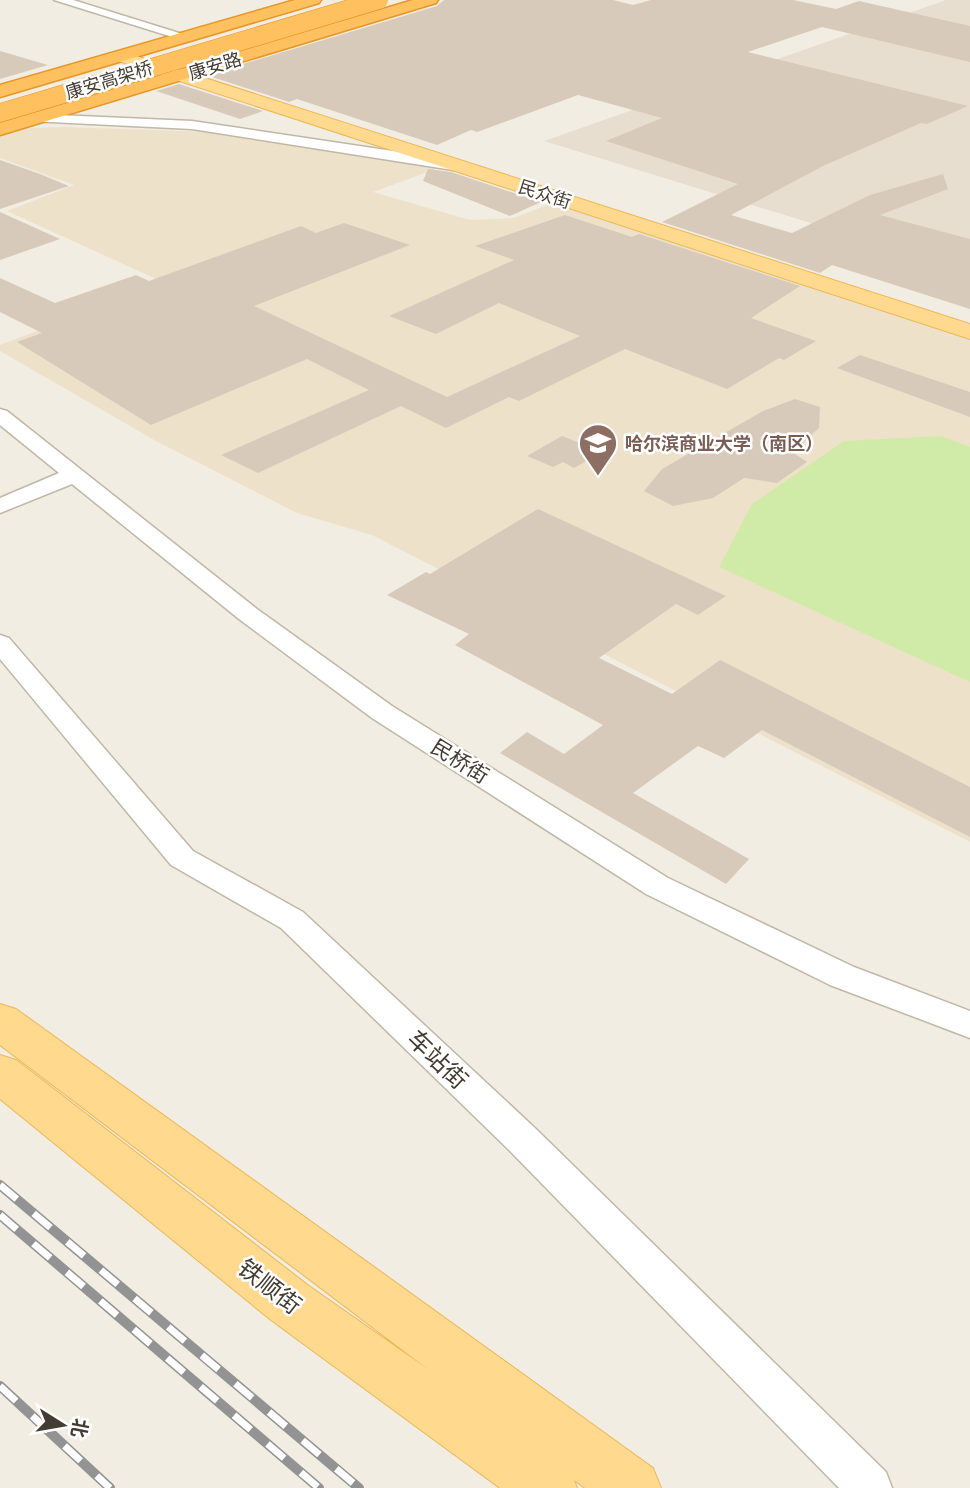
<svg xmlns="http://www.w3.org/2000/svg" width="970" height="1488" viewBox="0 0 970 1488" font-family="'Public Sans','Noto Sans SC',sans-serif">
	<rect width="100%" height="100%" fill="#f2ede2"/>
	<path fill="#e7ded0" d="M946,0H970V272L544,141Z"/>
	<path fill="#ede1ca" d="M65,127L212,132L444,166L373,192L470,220L514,218L552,203L970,340V842L372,535L297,513L156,441L0,351V345L165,283L7,211L74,185L0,158V135L27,128Z"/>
	<path fill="#d0eaa7" d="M941,436L970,447V682L719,567L752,504L844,441Z"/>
	<path fill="#d8caba" d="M444,0H613L633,5L651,0H793L836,9L859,1L970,26V62L822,27L748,52L968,106L927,124L921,123L823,166L731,215L792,233L870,195L943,174L948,189L880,215L970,239V309L832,265L820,273L662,222L738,184L606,141L662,118L578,95L477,132L471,130L437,145L297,99L289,102L206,75L437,6Z
		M0,51L48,65L0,79Z
		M179,84L263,111L240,119L156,91Z
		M0,160L40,174L69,186L0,209Z
		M428,169L451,172L541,202L510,216L423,181Z
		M0,212L60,239L0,260Z
		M565,215L632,237L639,234L800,286L751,318L816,341L784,360L779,358L727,389L625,349L519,401L509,397L446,428L401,406L258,473L221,455L369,390L307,359L151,425L17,342L42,333L0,312V278L55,303L136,275L149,281L301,226L316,233L344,223L410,245L254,306L447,397L580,336L499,303L436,334L389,316L514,260L475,246Z
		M860,355L970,392V417L837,368Z
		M795,399L820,407L819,428L792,452L807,462L777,483L744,478L713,498L673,506L644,491L662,469L763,411Z
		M562,436L602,452L574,468L563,462L553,467L527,456Z
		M538,509L726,596L698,615L676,604L599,658L672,694L720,660L970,787V837L762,730L724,758L698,746L633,793L749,859L726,884L500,753L527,732L564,754L603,725L455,645L469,634L387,595L426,572L430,574Z"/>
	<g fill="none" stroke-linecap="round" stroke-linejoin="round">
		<g stroke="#c1b7a7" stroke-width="3">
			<path id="minor" d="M54,0H73L192,37L182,40Z
				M35,114L192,121L453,160L461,165L453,170L192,129L30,121V115Z
				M0,409L7,411L257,609L392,706L668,878L854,967L970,1011V1038L830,985L646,894L372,718L239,619L72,484L0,513V498L59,473L0,425Z
				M0,635L9,638L193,851L303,912L536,1129L886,1472L892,1488H839L510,1151L281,928L171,865L0,659Z"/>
		</g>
		<g stroke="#ecb757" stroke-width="2">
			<path id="major" d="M121,51L970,324V339L115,60L112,56Z
				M0,1004L16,1009L653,1468L661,1488H585L574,1480L577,1488H500L271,1320L0,1099V1055L16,1060L309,1286L429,1370L0,1045Z"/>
		</g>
		<g stroke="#e89626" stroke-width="3">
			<path id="highway" d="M295,0H321L319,3L0,97V85Z
				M413,0H438L436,3L0,135V123Z"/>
		</g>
		<use href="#minor" fill="#fff" fill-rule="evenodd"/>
		<use href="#major" fill="#ffd98e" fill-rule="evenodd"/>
		<use href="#highway" fill="#ffc160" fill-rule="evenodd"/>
		<g stroke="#939393" stroke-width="10">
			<path id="rail" d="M0,1185L359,1488
				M0,1215L319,1488
				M0,1386L110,1488"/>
		</g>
		<use href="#rail" stroke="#fff" stroke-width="7" stroke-dasharray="22" stroke-linecap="butt"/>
		<g stroke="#e89626" stroke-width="19" stroke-linecap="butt">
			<path id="highway-bridge" d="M0,113L379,0"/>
		</g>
		<use href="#highway-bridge" stroke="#ffc160" stroke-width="18"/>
	</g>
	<defs>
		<g id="university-pin" transform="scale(2.0125)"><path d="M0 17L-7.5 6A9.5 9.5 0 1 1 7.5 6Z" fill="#8d6e63" stroke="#fff"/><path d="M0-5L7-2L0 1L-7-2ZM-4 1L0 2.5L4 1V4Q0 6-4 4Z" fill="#fff"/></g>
	</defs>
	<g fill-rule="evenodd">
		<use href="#university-pin" x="598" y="443"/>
	</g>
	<g text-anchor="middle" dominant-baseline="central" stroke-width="5" stroke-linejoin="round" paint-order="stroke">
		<g font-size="18" fill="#443c32" stroke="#fff">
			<text transform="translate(215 66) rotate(-17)">康安路</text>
			<text transform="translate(109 80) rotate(-17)">康安高架桥</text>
			<text transform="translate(545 194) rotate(18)">民众街</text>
		</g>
		<g font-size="18" font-weight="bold" fill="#785e54" stroke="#fff" text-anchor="start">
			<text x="625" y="443">哈尔滨商业大学（南区）</text>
		</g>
		<g font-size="21" fill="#443c32" stroke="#fff">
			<text transform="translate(460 761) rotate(32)">民桥街</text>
		</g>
		<g font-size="24" fill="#443c32" stroke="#fff">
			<text transform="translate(438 1059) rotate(44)">车站街</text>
			<text transform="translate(270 1286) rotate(38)">铁顺街</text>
		</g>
	</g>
	<g transform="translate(63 1425) rotate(101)" stroke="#ffffff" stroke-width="5" paint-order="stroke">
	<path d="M0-5L12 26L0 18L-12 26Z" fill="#443c32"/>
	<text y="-10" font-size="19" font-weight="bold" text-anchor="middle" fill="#443c32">北</text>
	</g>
</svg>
